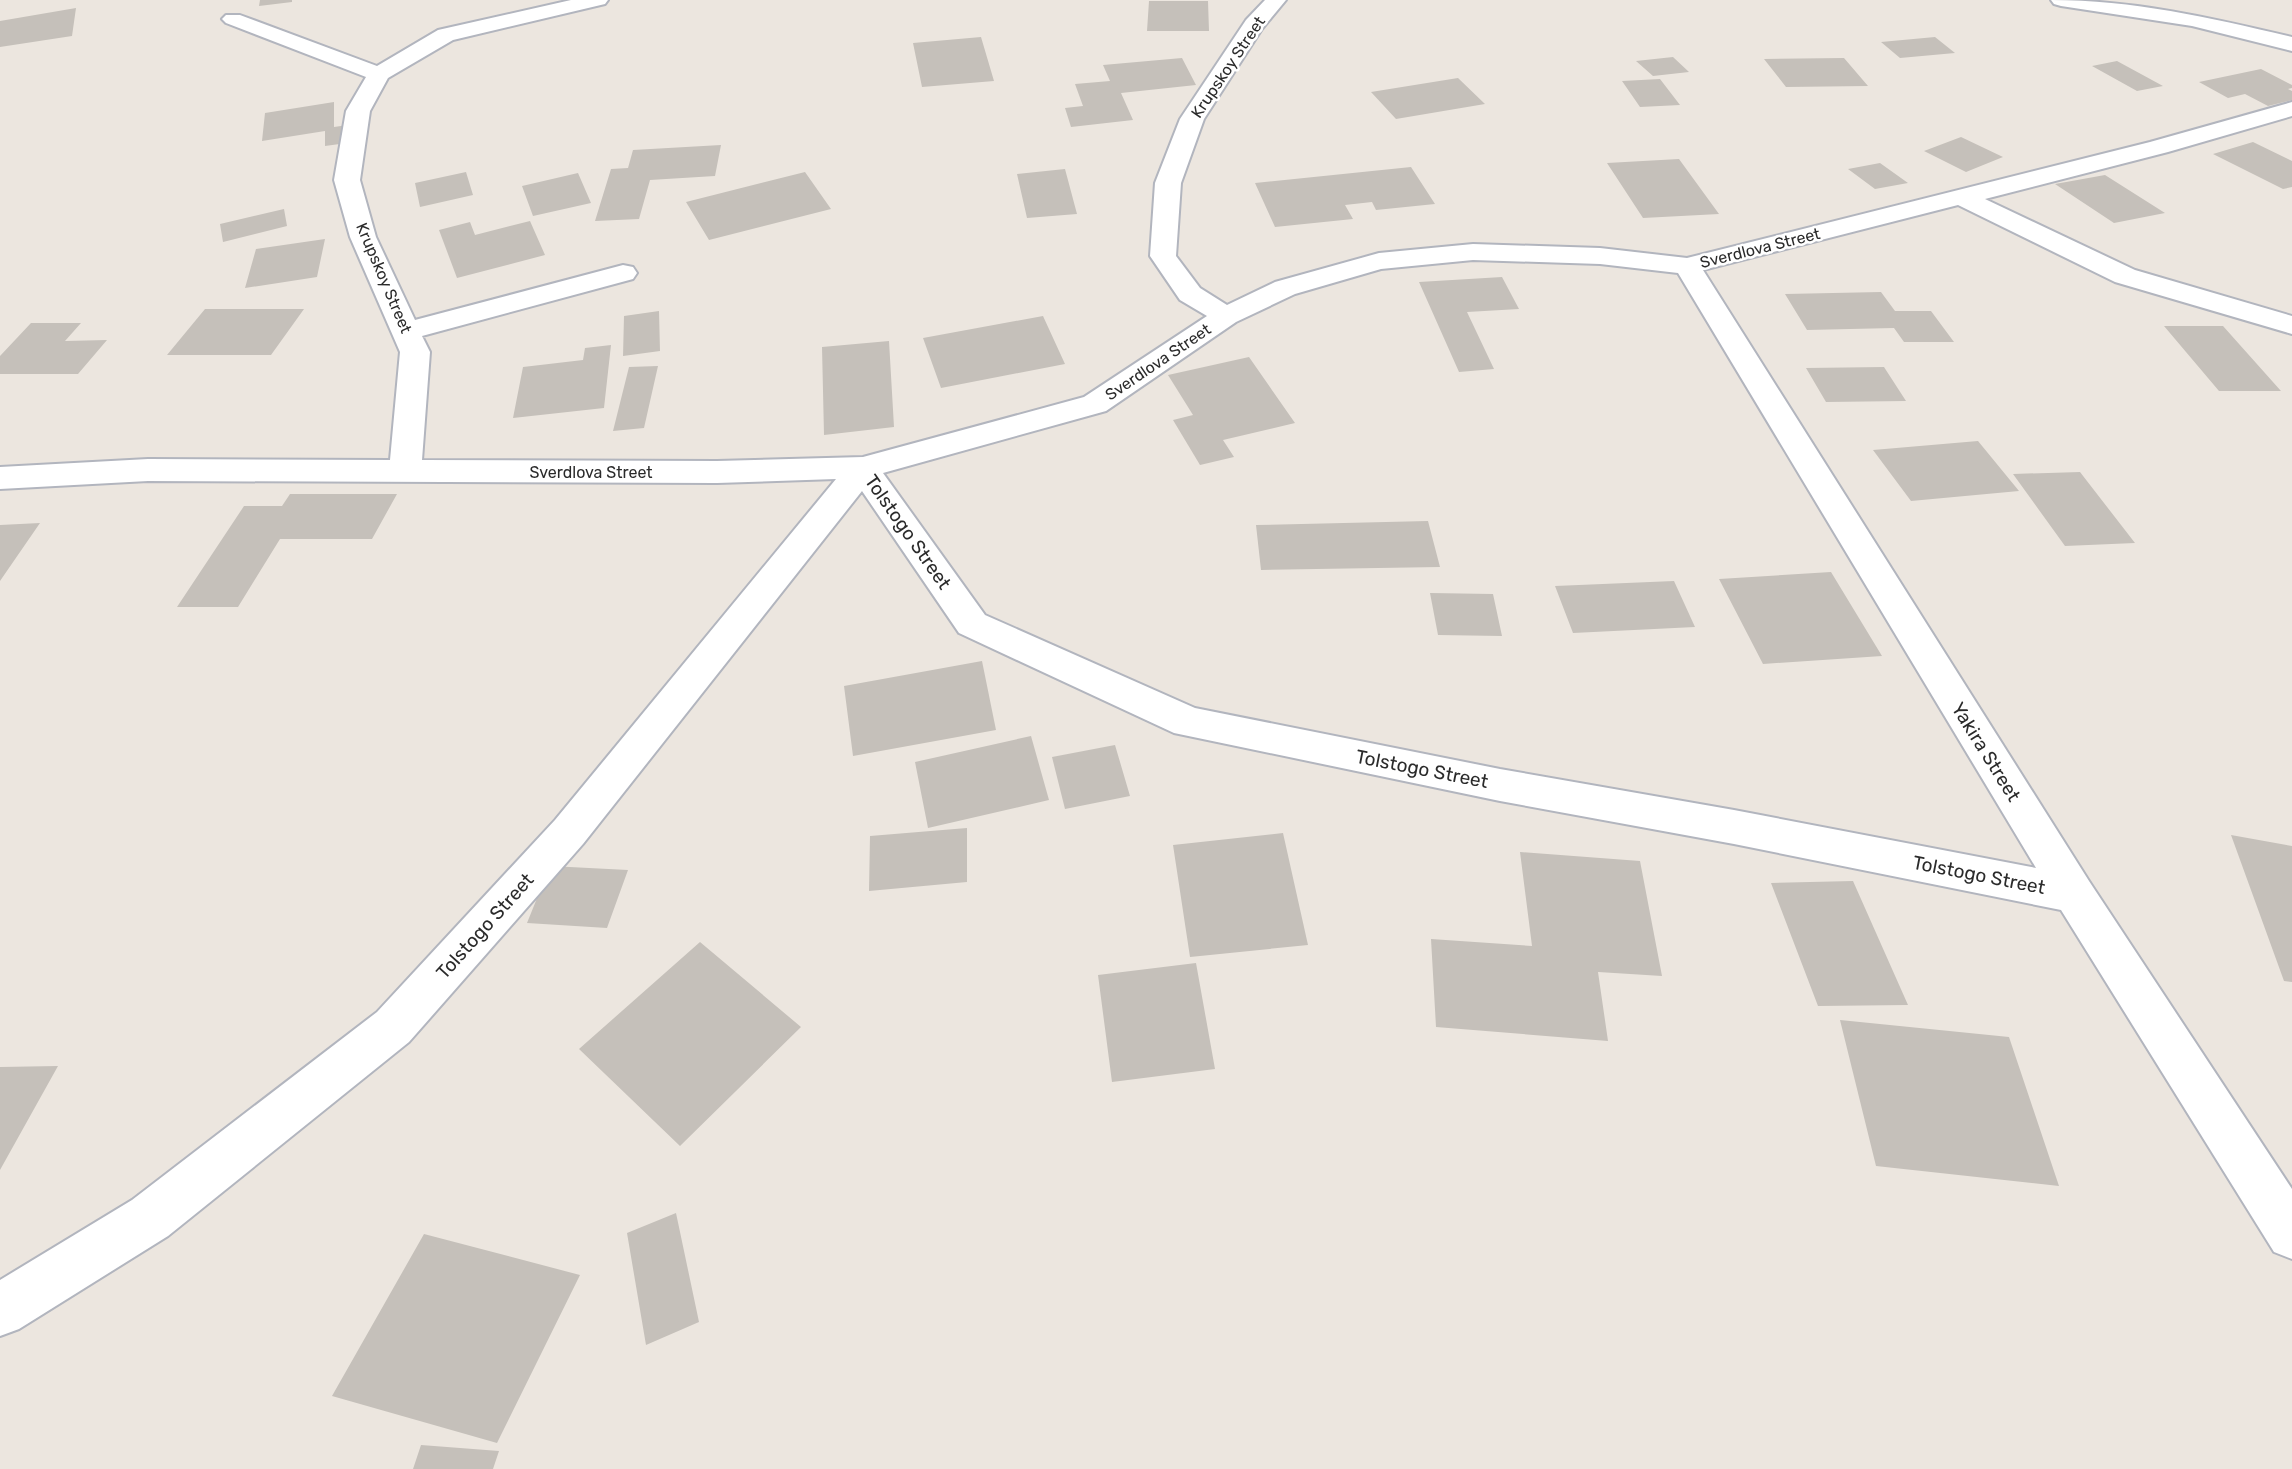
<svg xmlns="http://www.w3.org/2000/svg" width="2292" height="1469" viewBox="0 0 2292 1469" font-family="Rubik,sans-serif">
	<rect width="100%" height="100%" fill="#ece6df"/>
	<path fill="#c5c0ba" d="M260,0H292V2L259,6Z
		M1149,1H1208L1209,31H1147Z
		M76,8L72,36L0,47V21Z
		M981,37L994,81L922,87L913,43Z
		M1935,37L1955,53L1900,58L1881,42Z
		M1673,57L1689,72L1653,76L1636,61Z
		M1182,58L1196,85L1121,93L1133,120L1071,127L1065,108L1083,106L1075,84L1110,81L1103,65Z
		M1844,58L1868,86L1786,87L1764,59Z
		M2117,61L2163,86L2137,91L2092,66Z
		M2261,69L2292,85V88L2288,89L2292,91V100L2268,106L2245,94L2228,98L2199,82Z
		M1458,78L1485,104L1396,119L1371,92Z
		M1660,79L1680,105L1640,107L1622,81Z
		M334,102V127L348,125L347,143L325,146V131L262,141L265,113Z
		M1961,137L2003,157L1966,172L1924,151Z
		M2253,142L2292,161V187L2283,189L2213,154Z
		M721,145L715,176L650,180L639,219L595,221L611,169L628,168L633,150Z
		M1679,159L1719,214L1643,218L1607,163Z
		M1880,163L1908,183L1875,189L1848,169Z
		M1411,167L1435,204L1376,210L1372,202L1345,205L1353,219L1275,227L1255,183Z
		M1065,169L1077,214L1027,218L1017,174Z
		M466,172L473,195L420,207L415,183Z
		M805,172L831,209L709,240L686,202Z
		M578,173L591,203L533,216L522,186Z
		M2105,175L2165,213L2114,223L2055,184Z
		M284,209L287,226L223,242L220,224Z
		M530,221L545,255L457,278L439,230L470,222L475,235Z
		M325,239L317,277L245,288L256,249Z
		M1502,277L1519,309L1467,312L1494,369L1459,372L1419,282Z
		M1881,292L1895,311H1931L1954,342H1904L1894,328L1807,330L1785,294Z
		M205,309H304L271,355H167Z
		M659,311L660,351L623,356L624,316Z
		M1043,316L1065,364L941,388L923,338Z
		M31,323H81L65,341L107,340L78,374H0V356Z
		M2164,326H2223L2281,391H2219Z
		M889,341L894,427L824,435L822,347Z
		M611,345L604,408L513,418L523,367L583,360L585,348Z
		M1249,357L1295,423L1223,440L1234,457L1200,465L1173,420L1193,415L1168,375Z
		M658,366L644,428L613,431L629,367Z
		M1884,367L1906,401L1826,402L1806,368Z
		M1978,441L2019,491L1911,501L1873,450Z
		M2080,472L2135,543L2065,546L2013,474Z
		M290,494H397L372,539H280L238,607H177L244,506H282Z
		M1428,521L1440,567L1261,570L1256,525Z
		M40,523L0,581V525Z
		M1831,572L1882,656L1763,664L1719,579Z
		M1674,581L1695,627L1573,633L1555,586Z
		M1430,593L1493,594L1502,636L1438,635Z
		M982,661L996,730L853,756L844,686Z
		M1031,736L1049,800L928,828L915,762Z
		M1115,745L1130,796L1065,809L1052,757Z
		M967,828V882L869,891L870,836Z
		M1283,833L1308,945L1190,957L1173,845Z
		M2231,835L2292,846V982L2284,981Z
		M1520,852L1640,861L1662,976L1598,972L1608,1041L1436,1027L1431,939L1532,946Z
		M550,866L628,870L607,928L527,923Z
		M1853,881L1908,1005L1818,1006L1771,883Z
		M700,942L801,1027L680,1146L579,1049Z
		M1196,963L1215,1069L1112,1082L1098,975Z
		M1840,1020L2009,1037L2059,1186L1876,1166Z
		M58,1066L0,1170V1067Z
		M676,1213L699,1322L646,1345L627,1233Z
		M424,1234L580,1275L497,1443L332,1396Z
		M421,1445L499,1451L493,1469H413Z"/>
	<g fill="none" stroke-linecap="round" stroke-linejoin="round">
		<g stroke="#b2b5be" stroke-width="4">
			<path id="minor" d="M571,0H608L605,4L453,40L388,78L370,111L360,180L376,237L415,320L623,265L633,267L637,273L633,279L422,336L430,352L422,460L717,461L863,457L1084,397L1207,316L1180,300L1150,256L1155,183L1180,119L1246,20L1265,0H1286L1262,29L1204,119L1181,183L1176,256L1200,288L1227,305L1275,282L1379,253L1473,244L1600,248L1687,258L2150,142L2292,102V116L2168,152L1985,199L2135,270L2292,316V334L2115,282L1958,205L1703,270L2089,881L2292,1189V1259L2274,1252L2061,910L1734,844L1500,801L1174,733L959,633L862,491L583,844L409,1042L168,1236L19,1329L0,1336V1280L132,1200L377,1012L555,820L836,479L717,483L148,481L0,489V467L148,459L390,460L400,352L350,237L334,180L346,111L366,77L226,23L222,19L226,15H240L377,66L438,30ZM1473,260L1600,264L1678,273L2036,868L1734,810L1500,769L1195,708L985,615L883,473L1106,411L1236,322L1295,294L1381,269Z
				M2051,0C2134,0 2212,18 2292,37V51L2192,26L2061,6L2054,4Z"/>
		</g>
		<use href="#minor" fill="#fff" fill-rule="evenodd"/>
	</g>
	<g text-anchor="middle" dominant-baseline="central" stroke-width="5" stroke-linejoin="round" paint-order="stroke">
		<g font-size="16" fill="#2b2b2b" stroke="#fff">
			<text transform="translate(1228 67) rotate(-56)">Krupskoy Street</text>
			<text transform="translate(1760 248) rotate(-14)">Sverdlova Street</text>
			<text transform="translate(384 278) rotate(67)">Krupskoy Street</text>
			<text transform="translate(1158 362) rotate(-34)">Sverdlova Street</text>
			<text x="591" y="472">Sverdlova Street</text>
		</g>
		<g font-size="19" fill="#2b2b2b" stroke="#fff">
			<text transform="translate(908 532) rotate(55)">Tolstogo Street</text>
			<text transform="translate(1986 752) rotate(58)">Yakira Street</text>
			<text transform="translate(1422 769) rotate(11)">Tolstogo Street</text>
			<text transform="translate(1979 875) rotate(11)">Tolstogo Street</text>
			<text transform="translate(485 926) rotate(-48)">Tolstogo Street</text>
		</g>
	</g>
</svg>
